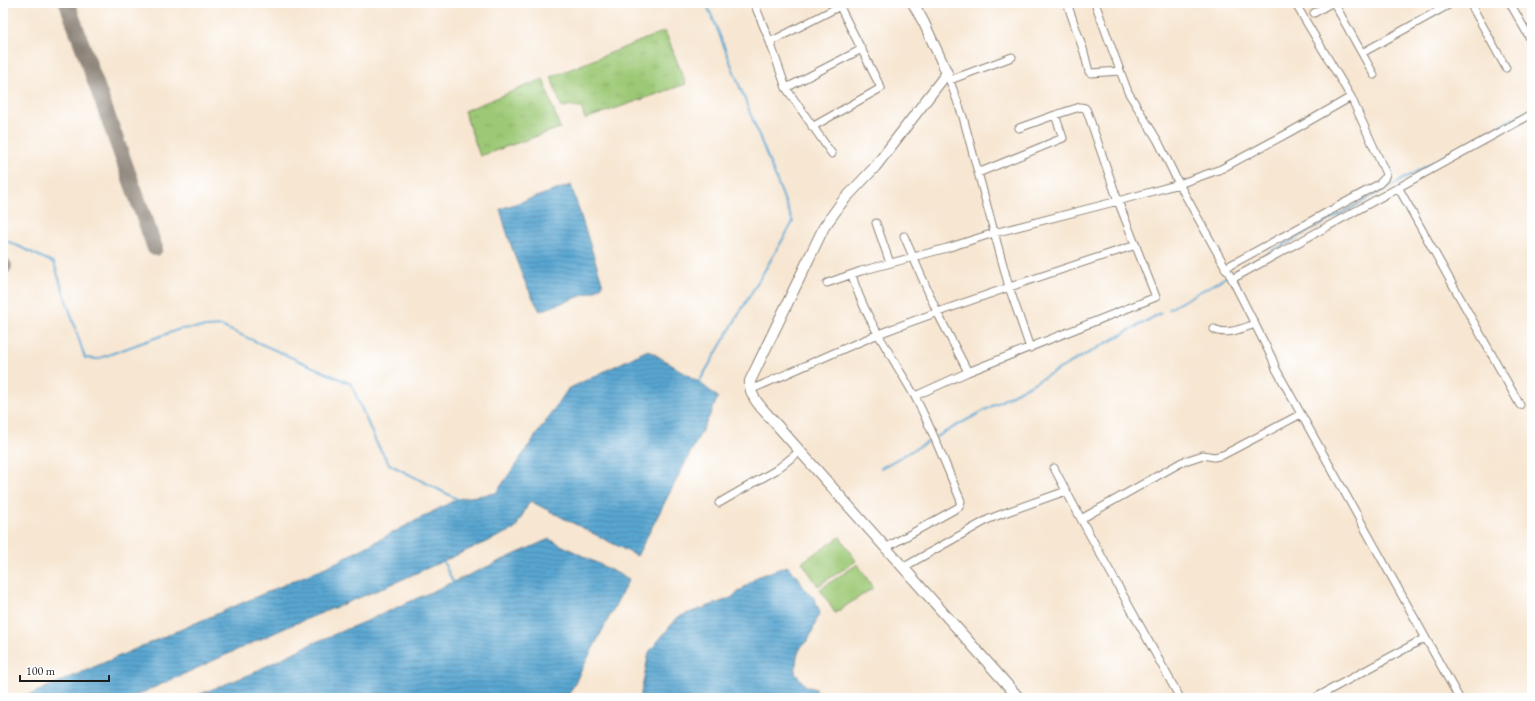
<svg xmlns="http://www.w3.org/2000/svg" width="1535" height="701" viewBox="0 0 1535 701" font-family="'EB Garamond',serif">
	<defs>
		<pattern id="grass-tufts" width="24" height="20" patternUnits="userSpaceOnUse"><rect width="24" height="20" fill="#9dc976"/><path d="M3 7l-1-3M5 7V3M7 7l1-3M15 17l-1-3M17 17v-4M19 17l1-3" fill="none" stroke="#87ac66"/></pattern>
		<pattern id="water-rules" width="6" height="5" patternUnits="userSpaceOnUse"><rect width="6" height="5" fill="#58a6d1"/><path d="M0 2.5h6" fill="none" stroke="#4886a9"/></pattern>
	</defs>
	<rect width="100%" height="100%" fill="#fff"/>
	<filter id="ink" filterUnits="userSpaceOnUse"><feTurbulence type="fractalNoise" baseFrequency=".025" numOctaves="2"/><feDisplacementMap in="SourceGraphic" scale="8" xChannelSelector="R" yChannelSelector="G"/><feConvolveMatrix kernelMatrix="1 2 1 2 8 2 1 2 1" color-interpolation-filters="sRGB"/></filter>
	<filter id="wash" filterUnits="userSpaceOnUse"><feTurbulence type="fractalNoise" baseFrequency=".012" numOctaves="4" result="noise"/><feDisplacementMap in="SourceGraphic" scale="16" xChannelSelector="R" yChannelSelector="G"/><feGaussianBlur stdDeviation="0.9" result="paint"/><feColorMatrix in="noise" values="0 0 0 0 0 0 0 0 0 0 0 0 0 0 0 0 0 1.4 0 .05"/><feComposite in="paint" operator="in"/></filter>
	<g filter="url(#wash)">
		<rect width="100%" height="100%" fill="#f7e6d1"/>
		<path fill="url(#grass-tufts)" stroke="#5c7249" d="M665,31L686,84L585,119L582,109L570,105L562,108L551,77Z
			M543,79L560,128L480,156L464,111Z"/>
		<path fill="#9dc976" stroke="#5c7249" d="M840,537L856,561L818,586L802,562Z
			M858,564L873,588L835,613L820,589Z"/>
		<path fill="url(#water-rules)" stroke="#3a6176" d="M571,185L603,285L595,291L540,311C521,279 510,244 500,209Z
			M648,350L699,382L718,397L710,415L637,556L530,501L515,529L383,588L292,625L131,698H22L337,562L457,499L496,493L568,389Z
			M549,539L629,579L567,698H190L246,676L311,644L371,619Z
			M787,566L796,575L804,588L814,598L820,612L809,639L801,647L797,656L795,673L806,686L816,689V698H640L649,652L678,617L731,598L757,577Z"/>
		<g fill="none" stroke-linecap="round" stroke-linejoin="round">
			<path stroke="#58a6d1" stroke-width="2" d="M3,239L54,263L85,358L97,359L180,329L221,326L351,384L376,442L389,464L457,499
				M1231,274L1532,108
				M1169,309L1228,276
				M699,382L793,222L716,26L706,3
				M936,437L1161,313
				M881,468L933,439
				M443,561L453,582"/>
			<path stroke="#8a8176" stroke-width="16" d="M67,3L155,248
				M3,267L4,266"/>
		</g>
	</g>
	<g filter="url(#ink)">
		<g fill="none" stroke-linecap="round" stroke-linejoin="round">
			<g stroke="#8a8176" stroke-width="9">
				<path id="street" d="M754,3L770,42L786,88L832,154
					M1067,3L1084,52L1089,72L1091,73L1120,71
					M1095,3L1128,92L1158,141L1179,184L1232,279L1272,358L1276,369L1459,698
					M1334,3L1374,75
					M1470,3L1506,68
					M1510,3L1532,42
					M1314,13L1331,3
					M770,42L846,3
					M1362,53L1452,3
					M947,73L963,117L1009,287L1030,348
					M950,80L1012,57
					M786,88L862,49
					M812,127L881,88L838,3
					M978,173L1063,138L1055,115L1019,128
					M1398,187L1520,405
					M876,223L890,263
					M904,236L937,312L968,372
					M1225,268L1379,184L1384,179L1386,174L1351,97L1295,3
					M852,275C863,315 893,358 914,395C932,428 946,466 961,501L959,507L887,547
					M1232,279L1532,114
					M827,283L861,271L947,248L994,233L1118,201L1179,184L1221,169L1290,132L1351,97
					M1214,329C1226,336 1243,328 1255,324
					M750,390C794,371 837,351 881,333C965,301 1050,273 1136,245
					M915,396L968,372L1156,297L1118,201L1087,111L1085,108L1080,107L1055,115
					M1054,468L1081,519L1180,698
					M719,503L776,470L800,451
					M1081,519L1182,462L1203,455L1214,457L1223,455L1301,414
					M904,567L989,519L1007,512L1066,491
					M1315,698L1425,638"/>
			</g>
			<g stroke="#8a8176" stroke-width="12">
				<path id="secondary" d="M913,3L924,23L947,73L875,167L842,202L824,227L750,381C748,397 765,411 775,423L1019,698"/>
			</g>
			<use href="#street" stroke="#fff" stroke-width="7"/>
			<use href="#secondary" stroke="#fff" stroke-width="10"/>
		</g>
	</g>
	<rect width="1535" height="701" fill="none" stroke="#fff" stroke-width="16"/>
	<path d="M20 675v6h89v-6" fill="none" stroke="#1c1c1c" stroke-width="2"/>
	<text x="26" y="675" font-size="12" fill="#1c1c1c" stroke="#ffffff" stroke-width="3" paint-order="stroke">100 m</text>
</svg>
